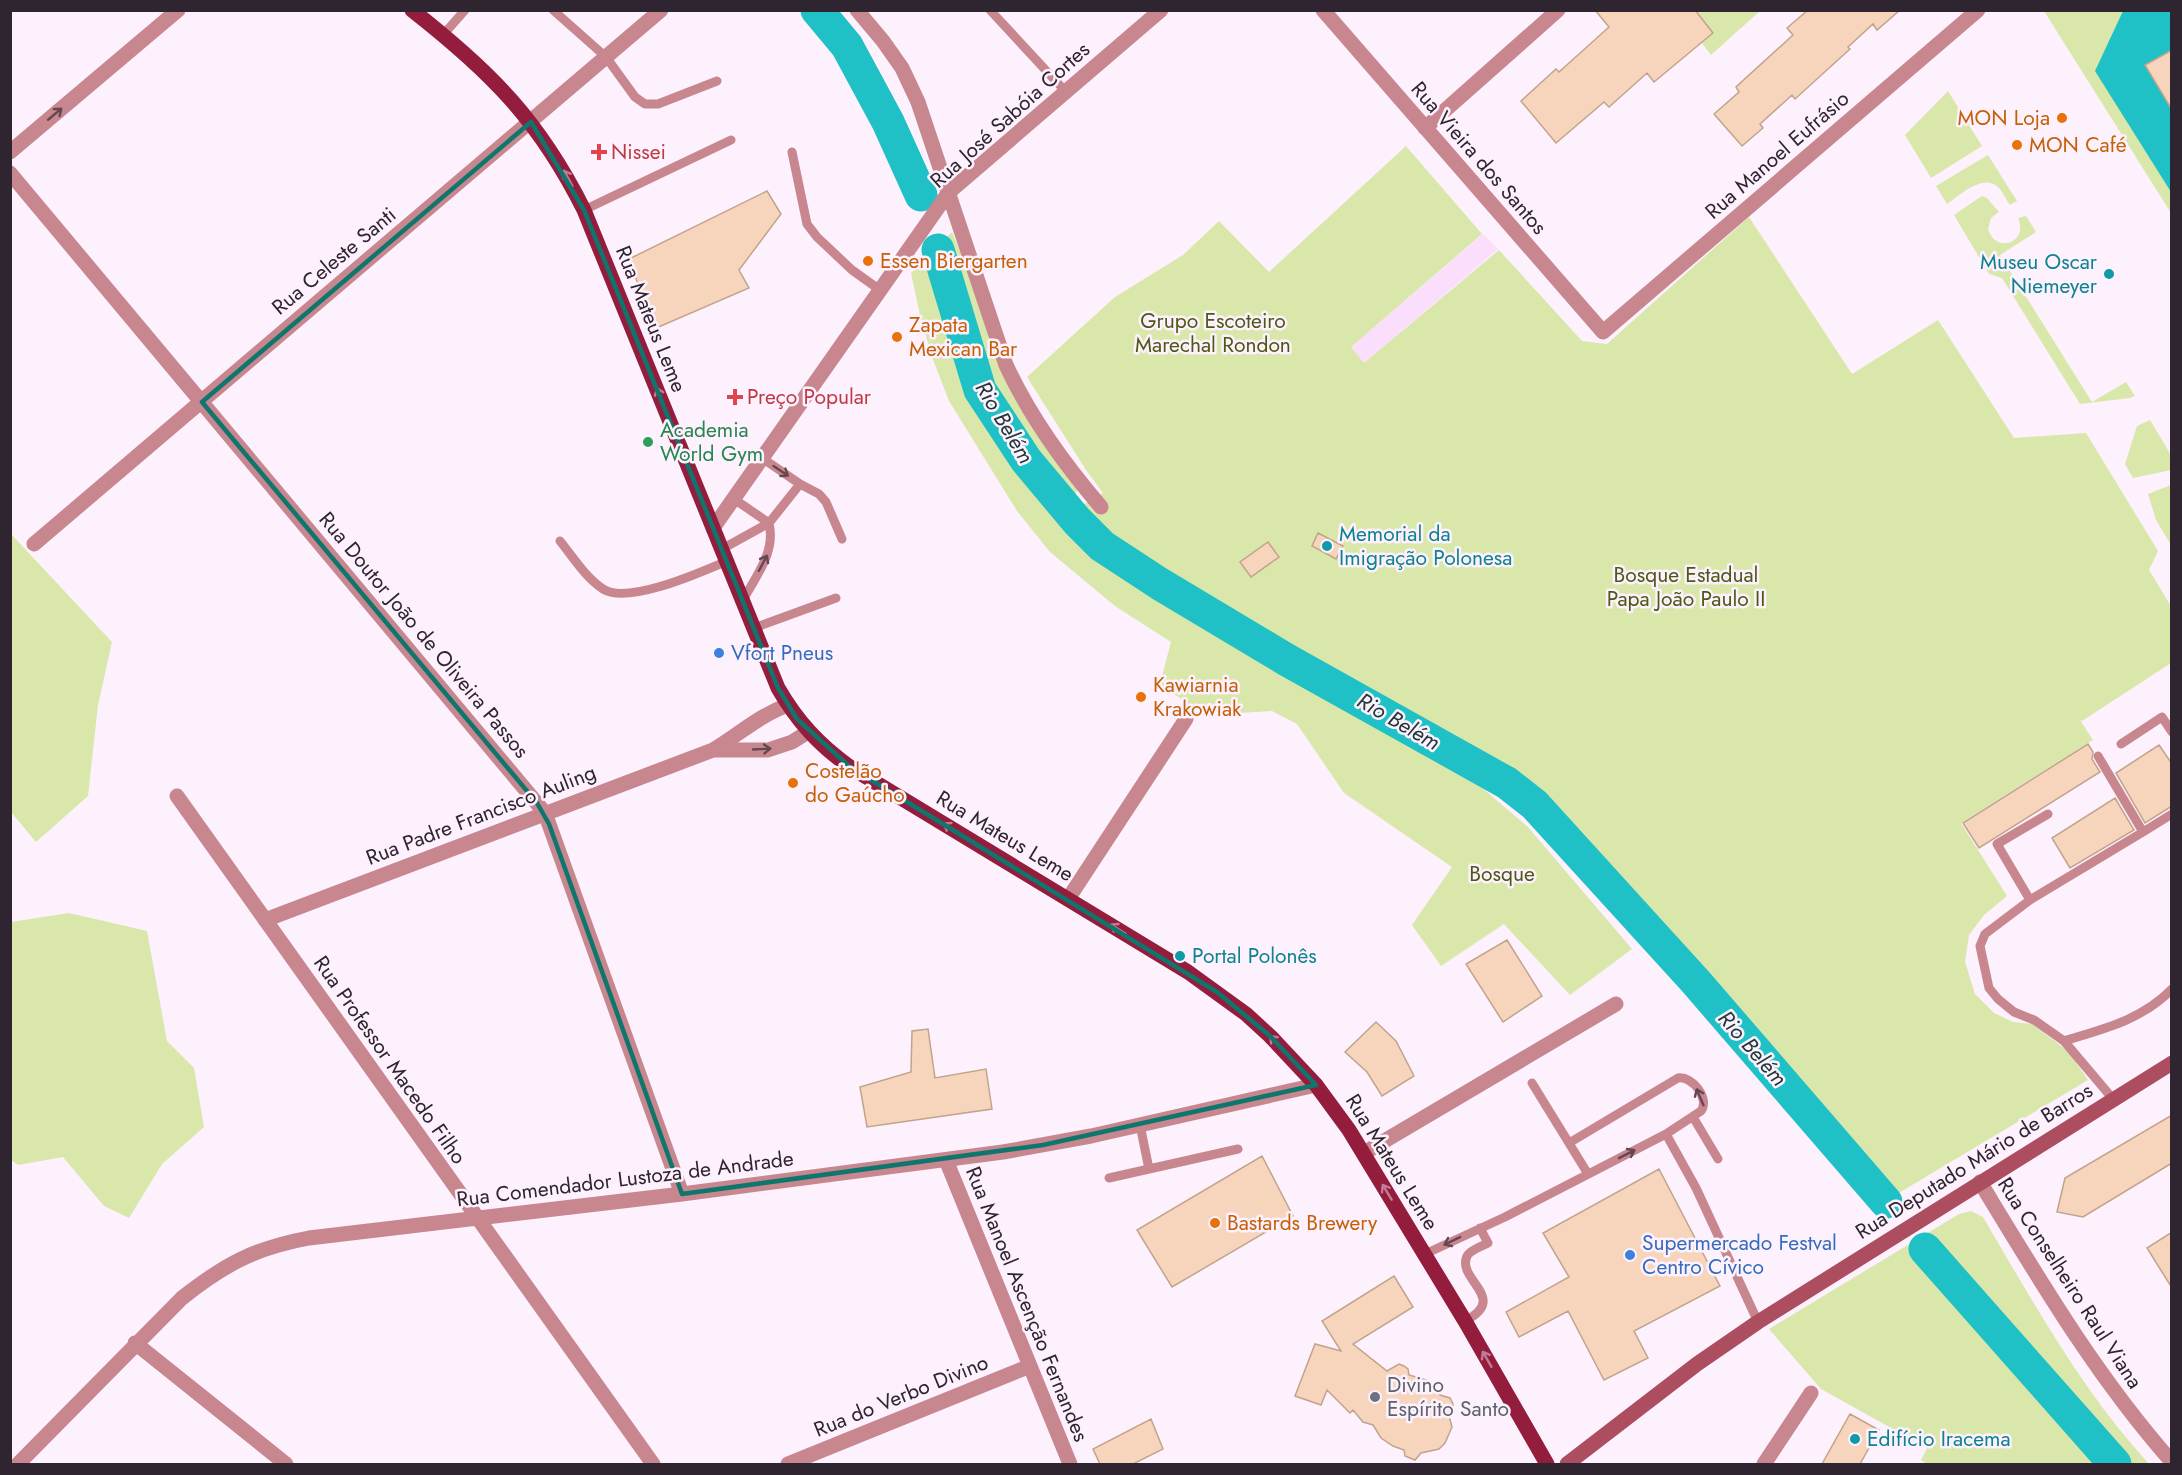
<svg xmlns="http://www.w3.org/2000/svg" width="2182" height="1475" viewBox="0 0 2182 1475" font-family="Jost,sans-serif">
	<rect width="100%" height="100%" fill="#fcf1fd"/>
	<path fill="#fadefb" d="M1483,234L1498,249L1364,363L1351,347Z"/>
	<path fill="#dae7aa" d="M1678,11H1760L1711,55Z
		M2044,11H2171V213Z
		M1948,91L1982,146L1931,178L1905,135Z
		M1406,146L1482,234L1351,347L1364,363L1499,250L1582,341L1607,344L1749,217L1852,374L1938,320L2014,438L2086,433L2158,551L2149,570L2171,606V663L2082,721L2080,720L2093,740L1961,823L2007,896L1984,915L1969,935L1965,962L1975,994L1994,1013L2013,1022L2032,1024L2069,1052L2088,1080L1892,1197L1548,805L1511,776L1351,687L1156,571L1105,534L1079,507L1103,493L1086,470L1027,377L1115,297L1183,255L1219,221L1269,272Z
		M1988,155L2017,201L2010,205C2006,200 2003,192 1999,188C1984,172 1960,195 1947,204L1936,186Z
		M1982,196L1987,198L1999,212L1991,218L1988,229C1996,255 2029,242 2018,218L2026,216L2036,232L2000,255L2092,402L2126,382L2135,396L2130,398L2080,404L2002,278L1989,274L1954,215Z
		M952,232L979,296L1078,490L1060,514L1095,548L1170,601L1298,679L1461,770L1527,826L1632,949L1570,995L1504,924L1441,966L1412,925L1452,867L1344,793L1297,724L1272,711L1204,715L1160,684L1171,642L1115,606L1050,552L1017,511L949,401L932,357L920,315L911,273Z
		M2150,420L2171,455V470L2133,478L2125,464L2137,426Z
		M2171,485V545L2156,520L2148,494Z
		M11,534L112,642L98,705L88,796L36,842L11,812Z
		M69,913L147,931L167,1041L194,1068L204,1127L162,1164L129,1218L104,1206L63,1157L18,1165L11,1160V922Z
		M1971,1211L1983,1217C2033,1302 2082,1391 2149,1464H1927L1921,1460L1927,1448L1821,1389L1769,1329L1959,1214Z"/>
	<path fill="#1fc1c6" d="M2123,11H2171V192L2095,71Z"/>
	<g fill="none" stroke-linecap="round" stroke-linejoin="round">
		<path stroke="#1fc1c6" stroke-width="33" d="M817,10L847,46L888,122L921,195
			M938,250L980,390L1026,460L1077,521L1102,546L1160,584L1287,660L1507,783L1535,805L1696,982L1886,1202
			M1925,1249L2115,1464"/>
	</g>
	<path fill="#f6d5bc" stroke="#c2a38b" stroke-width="1.5" d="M1595,10H1695L1713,33L1654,82L1647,73L1609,107L1604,102L1556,143L1521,101L1556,69L1559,72L1609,27Z
		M1808,10H1900L1877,30L1873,24L1848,47L1850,49L1795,99L1792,95L1760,124L1763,128L1742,146L1714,114L1739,92L1736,87L1793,35L1787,28Z
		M2172,50V110L2145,65Z
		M767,191L781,214L739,270L749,288L654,329L629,259Z
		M1318,533L1343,546L1336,559L1312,546Z
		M1268,542L1279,557L1251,577L1240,562Z
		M2088,744L2093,752L2092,759L2100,772L1979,848L1963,823Z
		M2159,745L2172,764V806L2145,823L2116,773Z
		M2115,798L2134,830L2070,868L2052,838Z
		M1507,940L1542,996L1503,1022L1466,964Z
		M1376,1022L1396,1041L1414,1076L1382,1096L1367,1072L1345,1052Z
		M928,1029L935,1078L986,1069L992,1109L867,1127L860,1087L911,1072L912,1031Z
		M2172,1115V1163L2083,1217L2057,1212L2065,1178Z
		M1262,1156L1293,1216L1172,1287L1137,1230Z
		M1659,1169L1720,1286L1634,1331L1648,1358L1604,1380L1568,1311L1519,1337L1506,1312L1569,1277L1543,1233Z
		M2172,1232V1288L2147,1248Z
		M1394,1276L1413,1307L1353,1344L1387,1371L1399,1364L1404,1366L1408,1369L1409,1375L1426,1380L1434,1386L1440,1395L1450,1398L1453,1404V1410L1449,1416L1452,1427L1445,1443L1439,1449L1421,1453L1415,1460L1405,1456L1404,1450L1393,1446L1381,1438L1373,1425L1363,1422L1353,1410L1350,1413L1327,1390L1321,1405L1295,1396L1315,1344L1341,1351L1322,1321Z
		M1850,1414L1879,1430L1860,1464H1822Z
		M1151,1419L1163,1449L1133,1464H1100L1093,1449Z"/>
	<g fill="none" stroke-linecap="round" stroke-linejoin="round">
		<path stroke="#c8868f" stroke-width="9" d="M553,10L606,57L635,97L645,104H658L717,81
			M990,10L1066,92
			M443,35L465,10
			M792,152L807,224L817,237L852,270L880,290
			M584,210L731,140
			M762,458L800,484L819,494L826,502L842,539
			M734,499L769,523C776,552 756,576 743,600
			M560,541C573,557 585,577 603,589C628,605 701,572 727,561
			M722,549L769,523L800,484
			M754,628L836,598
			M2121,744L2162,717L2172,732
			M2098,756L2143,832L2172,814
			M2048,814L1997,844L2030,900L1985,934L1980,946L1989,988L1998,999L2014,1012L2034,1020L2064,1041L2113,1099
			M2030,900L2143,832
			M2064,1041C2103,1029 2142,1020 2172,989
			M1532,1083L1588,1174
			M1693,1117L1718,1159
			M1140,1125L1149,1169
			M1666,1134L1696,1188L1758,1322
			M1109,1178L1238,1149
			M1425,1254L1505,1217L1666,1134L1701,1111C1710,1099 1693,1076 1678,1078L1569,1143
			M1465,1321C1510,1298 1456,1280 1467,1256C1470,1250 1482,1246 1488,1243L1480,1228"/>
		<path stroke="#c8868f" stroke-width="15" d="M857,10L883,41L902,68L918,102L1006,365C1030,417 1065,465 1101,507
			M1323,10L1603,332L1978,10
			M1425,128L1558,10
			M10,173L545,813L682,1194
			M713,528L949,192L1161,10
			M34,544L661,10
			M713,750H768L792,742L808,732
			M177,796L653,1464
			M1068,899L1186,719
			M265,920L713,750C738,735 760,715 788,705
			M1364,1153L1616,1004
			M946,1160L1070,1464
			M135,1343L286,1464
			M18,1464L182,1298C225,1264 255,1248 309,1238L682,1194L1003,1152L1091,1136L1316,1085
			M788,1464L1030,1366
			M1764,1464L1811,1393"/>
		<path stroke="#c8868f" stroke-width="15" d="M10,152L178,10
			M1980,1182C2039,1279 2096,1376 2172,1462"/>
		<path stroke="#ac4e5f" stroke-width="15" d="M1567,1464L1697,1364L1758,1322L2172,1063"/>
		<path stroke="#941d3e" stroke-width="15" d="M412,10C491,72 539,120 584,210L778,688C797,721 819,745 850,767L1188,972L1246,1014L1270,1036L1316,1085L1349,1130L1465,1321L1547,1464"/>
	</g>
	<defs><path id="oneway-shaft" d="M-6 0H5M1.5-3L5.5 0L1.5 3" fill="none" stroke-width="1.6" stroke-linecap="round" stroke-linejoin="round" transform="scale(1.5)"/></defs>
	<g stroke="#654751">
		<use href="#oneway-shaft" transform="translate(55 114) rotate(-40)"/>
		<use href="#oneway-shaft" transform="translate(781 471) rotate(34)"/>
		<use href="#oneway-shaft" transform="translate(763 563) rotate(-62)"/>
		<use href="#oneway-shaft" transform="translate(762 749) rotate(-3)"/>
		<use href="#oneway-shaft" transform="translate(1700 1097) rotate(-113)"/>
		<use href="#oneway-shaft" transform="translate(1627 1154) rotate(-27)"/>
		<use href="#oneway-shaft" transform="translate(1452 1241) rotate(154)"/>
	</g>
	<g stroke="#c37c94">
		<use href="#oneway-shaft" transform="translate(568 178) rotate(-119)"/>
		<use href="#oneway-shaft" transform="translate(660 396) rotate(-112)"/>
		<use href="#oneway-shaft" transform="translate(951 828) rotate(-149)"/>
		<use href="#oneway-shaft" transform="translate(1118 929) rotate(-148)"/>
		<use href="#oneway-shaft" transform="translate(1276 1042) rotate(-134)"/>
		<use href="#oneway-shaft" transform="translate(1387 1192) rotate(-121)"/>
		<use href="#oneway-shaft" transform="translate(1487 1359) rotate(-120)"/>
	</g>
	<path fill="none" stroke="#0f766e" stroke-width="4.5" stroke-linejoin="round" d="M531,122L584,210L778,688L797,719L850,767L1217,992L1270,1036L1316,1085L1043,1145L682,1194L549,824L537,803L202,402Z"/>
	<g fill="#e8710a" stroke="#fcf1fd" stroke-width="2">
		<circle cx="2062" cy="118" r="6"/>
		<circle cx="2017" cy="145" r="6"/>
		<circle cx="868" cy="261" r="6"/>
		<circle cx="897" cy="337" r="6"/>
		<circle cx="1141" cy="697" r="6"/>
		<circle cx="793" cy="783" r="6"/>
		<circle cx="1215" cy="1223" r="6"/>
	</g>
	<g fill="#e0444e" stroke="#fcf1fd" stroke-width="2">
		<path d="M596 143h6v6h6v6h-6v6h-6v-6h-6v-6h6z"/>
		<path d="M732 388h6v6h6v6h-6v6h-6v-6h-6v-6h6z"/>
	</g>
	<g fill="#0f9aa8" stroke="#fcf1fd" stroke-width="2">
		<circle cx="2109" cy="274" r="6"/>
		<circle cx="1327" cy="546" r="6"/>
		<circle cx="1180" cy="956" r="6"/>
		<circle cx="1855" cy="1439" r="6"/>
	</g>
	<circle fill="#2e9e5b" stroke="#fcf1fd" stroke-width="2" cx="648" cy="442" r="6"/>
	<g fill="#3f7fe0" stroke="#fcf1fd" stroke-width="2">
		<circle cx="719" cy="653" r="6"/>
		<circle cx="1630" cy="1255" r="6"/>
	</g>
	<circle fill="#6b7280" stroke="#fcf1fd" stroke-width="2" cx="1375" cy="1397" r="6"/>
	<g text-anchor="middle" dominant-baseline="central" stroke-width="5" stroke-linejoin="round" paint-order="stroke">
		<g font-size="21" fill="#2f2530" stroke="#fcf1fd">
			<text transform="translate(1010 115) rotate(-42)">Rua José Sabóia Cortes</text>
			<text transform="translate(1777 155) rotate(-41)">Rua Manoel Eufrásio</text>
			<text transform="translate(1479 158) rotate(49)">Rua Vieira dos Santos</text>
			<text transform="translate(334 261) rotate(-40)">Rua Celeste Santi</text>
			<text transform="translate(651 319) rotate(68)">Rua Mateus Leme</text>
			<text transform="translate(424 635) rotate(50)">Rua Doutor João de Oliveira Passos</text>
			<text transform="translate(481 815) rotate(-21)">Rua Padre Francisco Auling</text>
			<text transform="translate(1005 836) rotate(31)">Rua Mateus Leme</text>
			<text transform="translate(390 1060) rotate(55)">Rua Professor Macedo Filho</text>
			<text transform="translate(1974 1161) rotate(-32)">Rua Deputado Mário de Barros</text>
			<text transform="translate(1392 1162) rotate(58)">Rua Mateus Leme</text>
			<text transform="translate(625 1179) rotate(-7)">Rua Comendador Lustoza de Andrade</text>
			<text transform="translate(2070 1283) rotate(57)">Rua Conselheiro Raul Viana</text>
			<text transform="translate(1027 1304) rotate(68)">Rua Manoel Ascenção Fernandes</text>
			<text transform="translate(901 1396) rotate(-22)">Rua do Verbo Divino</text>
		</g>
		<g font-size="21" fill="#c56008" stroke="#fcf1fd" text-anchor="start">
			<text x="2050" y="118" text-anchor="end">MON Loja</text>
			<text x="2029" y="145">MON Café</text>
			<text x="880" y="261">Essen Biergarten</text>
			<text x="909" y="325">Zapata<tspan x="909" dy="24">Mexican Bar</tspan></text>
			<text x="1153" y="685">Kawiarnia<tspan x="1153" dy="24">Krakowiak</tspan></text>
			<text x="805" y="771">Costelão<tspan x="805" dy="24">do Gaúcho</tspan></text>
			<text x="1227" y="1223">Bastards Brewery</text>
		</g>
		<g font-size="21" fill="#be3a42" stroke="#fcf1fd" text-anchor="start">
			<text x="611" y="152">Nissei</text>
			<text x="747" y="397">Preço Popular</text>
		</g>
		<g font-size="21" fill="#0d838f" stroke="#fcf1fd" text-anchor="start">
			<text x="2097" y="262" text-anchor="end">Museu Oscar<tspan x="2097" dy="24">Niemeyer</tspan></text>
			<text x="1339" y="534">Memorial da<tspan x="1339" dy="24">Imigração Polonesa</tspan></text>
			<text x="1192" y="956">Portal Polonês</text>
			<text x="1867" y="1439">Edifício Iracema</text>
		</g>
		<g font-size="21" fill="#4d5814" stroke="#fcf1fd">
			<text x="1213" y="321">Grupo Escoteiro<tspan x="1213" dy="24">Marechal Rondon</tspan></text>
			<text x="1686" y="575">Bosque Estadual<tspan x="1686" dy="24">Papa João Paulo II</tspan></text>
			<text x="1502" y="874">Bosque</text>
		</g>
		<g font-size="21" fill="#27864d" stroke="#fcf1fd" text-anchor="start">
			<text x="660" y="430">Academia<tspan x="660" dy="24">World Gym</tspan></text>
		</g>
		<g font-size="21" fill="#366cbe" stroke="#fcf1fd" text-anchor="start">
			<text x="731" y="653">Vfort Pneus</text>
			<text x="1642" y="1243">Supermercado Festval<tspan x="1642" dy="24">Centro Cívico</tspan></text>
		</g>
		<g font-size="21" fill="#5b616d" stroke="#fcf1fd" text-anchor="start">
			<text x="1387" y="1385">Divino<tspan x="1387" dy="24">Espírito Santo</tspan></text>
		</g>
		<g font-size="22" font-style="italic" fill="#203838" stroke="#fcf1fd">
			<text transform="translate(1005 422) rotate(59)">Rio Belém</text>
			<text transform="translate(1399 721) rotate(30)">Rio Belém</text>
			<text transform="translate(1753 1048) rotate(49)">Rio Belém</text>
		</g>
	</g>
	<rect width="2182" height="1475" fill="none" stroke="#2f2530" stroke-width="24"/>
</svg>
